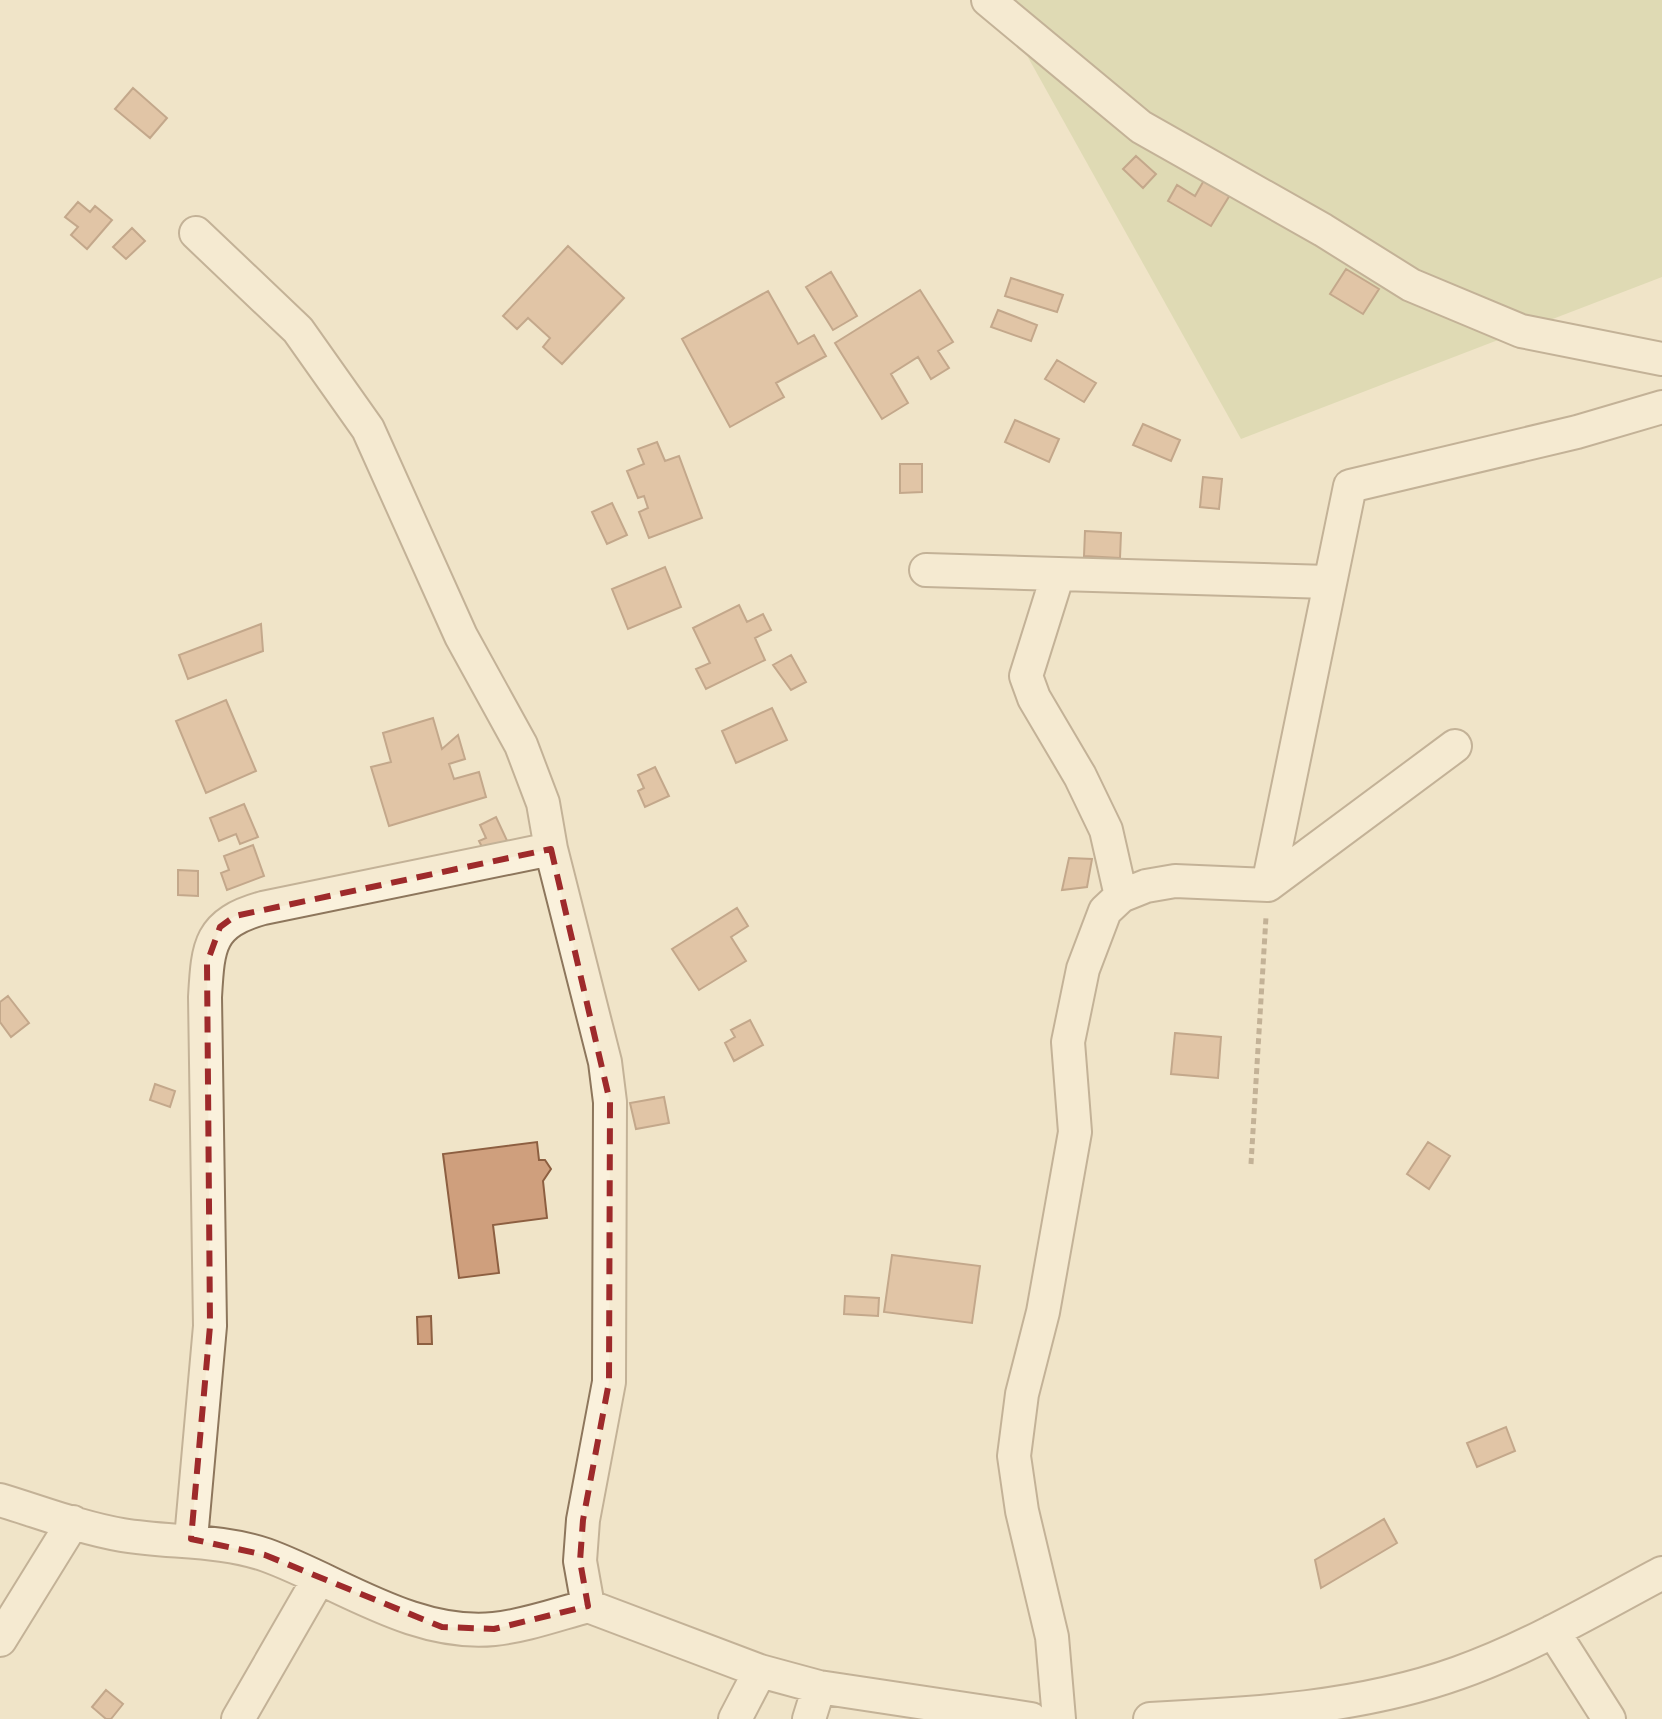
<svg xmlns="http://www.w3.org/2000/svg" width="1662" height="1719" viewBox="0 0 1662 1719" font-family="Georgia,serif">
	<rect width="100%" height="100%" fill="#f0e4c8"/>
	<path fill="#c9cf9b" d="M996,0H1662V277L1241,439Z"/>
	<path fill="#cf9f7d" stroke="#8d5f41" stroke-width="2" d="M133,88L167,118L150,138L115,109Z
		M1136,156L1156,174L1143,188L1123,169Z
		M1207,175L1233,190L1211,226L1168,201L1177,185L1195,196Z
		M78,202L90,212L95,206L112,220L87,249L71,235L78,227L65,217Z
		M132,228L145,241L126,259L113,247Z
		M568,246L624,298L562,364L543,347L550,338L528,318L517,329L503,316Z
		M1346,269L1379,289L1363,314L1330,294Z
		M831,272L857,316L833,330L806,287Z
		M1011,278L1063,295L1057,312L1005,296Z
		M920,290L953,342L938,351L949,368L931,379L918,357L891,374L908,403L882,419L835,343Z
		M768,291L798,344L814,335L826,356L776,383L784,397L730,427L682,339Z
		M998,310L1037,325L1031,341L991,327Z
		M1057,360L1096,383L1084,402L1045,379Z
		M1015,420L1059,439L1049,462L1005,442Z
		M1143,424L1180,440L1171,461L1133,445Z
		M657,442L665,461L679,456L702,518L649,538L639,512L648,508L644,496L638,498L627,471L644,464L638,449Z
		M900,464H922V492L900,493Z
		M1203,477L1222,479L1219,509L1200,507Z
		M612,503L627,535L607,544L592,512Z
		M1085,531L1121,533L1120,558L1084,556Z
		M665,567L681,607L628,629L612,589Z
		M739,605L747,622L763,614L771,630L755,638L765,660L706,689L696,669L710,663L693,628Z
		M261,624L263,651L188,679L179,655Z
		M791,655L806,682L791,690L773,665Z
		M226,700L256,771L206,793L176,721Z
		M772,708L787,740L736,763L722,731Z
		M433,718L442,749L458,735L465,759L449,764L454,779L479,772L486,797L389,826L371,767L391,762L383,733Z
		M655,767L669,796L645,807L638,791L644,788L638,775Z
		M244,804L258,837L240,844L236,834L219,841L210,818Z
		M496,817L510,847L487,857L479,841L486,838L480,825Z
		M253,845L264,876L227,890L221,873L229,870L224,856Z
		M1069,858L1092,859L1087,887L1062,890Z
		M178,870L198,871V896L178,895Z
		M737,908L748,926L731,937L746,961L699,990L672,949Z
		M8,996L29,1023L11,1037L0,1022V1002Z
		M750,1020L763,1045L734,1061L725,1043L735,1037L731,1030Z
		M1175,1033L1221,1037L1218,1078L1171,1074Z
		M155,1084L175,1091L170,1107L150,1100Z
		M664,1097L669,1123L636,1129L630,1103Z
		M537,1142L539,1160H545L551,1169L543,1181L547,1218L493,1225L499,1273L459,1278L443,1154Z
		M1428,1142L1450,1156L1429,1189L1407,1174Z
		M892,1255L980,1266L972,1323L884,1312Z
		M845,1296L879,1298L878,1316L844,1314Z
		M431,1316L432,1344H418L417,1317Z
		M1506,1427L1515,1451L1477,1467L1467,1443Z
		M1384,1519L1397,1543L1321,1588L1315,1560Z
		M106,1690L123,1704L111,1719H106L92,1707Z"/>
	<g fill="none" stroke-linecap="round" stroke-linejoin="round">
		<g stroke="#8d765c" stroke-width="36">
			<path id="minor" d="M988,0L1141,127L1323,230L1411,285L1521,331L1662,359
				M196,233L298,330L368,429L461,636L521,745L543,803L551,849L605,1062L610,1102L609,1382L583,1520L580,1561L588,1606L760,1671L819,1687L1031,1719
				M926,570L1328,582
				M1058,574L1026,676L1034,698L1080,776L1106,830L1121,896
				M1268,885L1350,486L1577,432L1662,407
				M0,1500C40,1512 81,1528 122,1535C170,1543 219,1539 266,1555C338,1581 413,1637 494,1629C525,1626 558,1614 588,1606
				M191,1539L210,1326L205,997C208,945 209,923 263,908L551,849
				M1553,1631L1609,1719
				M0,1640L73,1522
				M238,1719L318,1580
				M735,1719L760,1671
				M809,1719L819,1687
				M1059,1719L1052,1637L1022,1511L1014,1456L1022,1394L1043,1312L1075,1132L1068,1042L1083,969L1105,911L1121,896L1146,886L1175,881L1268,885L1455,746
				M1150,1719C1253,1714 1360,1708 1458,1673C1529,1648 1596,1608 1662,1573"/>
		</g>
		<path stroke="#8d765c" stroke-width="5" stroke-dasharray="6 4" stroke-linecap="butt" d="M1251,1164L1266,917"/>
		<use href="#minor" stroke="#faf1dc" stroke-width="32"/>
	</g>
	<path d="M0 0H1662V1719H0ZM551,849L610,1102L609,1382L583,1520L580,1561L588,1606L494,1629L442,1627L265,1555L191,1539L210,1326L207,963L220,927L235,916Z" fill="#f0e4c8" fill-opacity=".55" fill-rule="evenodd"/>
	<path fill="none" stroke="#9e2a2b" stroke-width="6" stroke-dasharray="16 10" stroke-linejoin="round" d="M551,849L610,1102L609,1382L583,1520L580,1561L588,1606L494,1629L442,1627L265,1555L191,1539L210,1326L207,963L220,927L235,916Z"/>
</svg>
